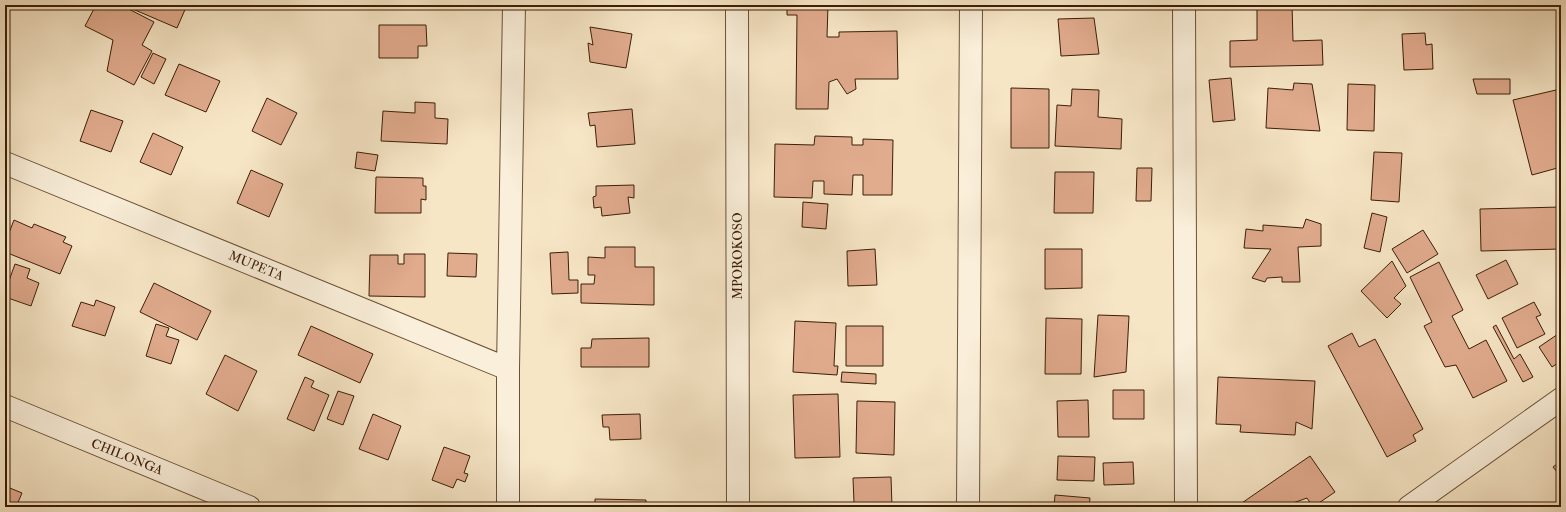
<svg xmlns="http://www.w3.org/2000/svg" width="1566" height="512" viewBox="0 0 1566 512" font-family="'IM FELL Double Pica',serif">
	<rect width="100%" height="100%" fill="#f7e6c6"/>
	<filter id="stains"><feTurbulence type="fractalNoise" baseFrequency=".005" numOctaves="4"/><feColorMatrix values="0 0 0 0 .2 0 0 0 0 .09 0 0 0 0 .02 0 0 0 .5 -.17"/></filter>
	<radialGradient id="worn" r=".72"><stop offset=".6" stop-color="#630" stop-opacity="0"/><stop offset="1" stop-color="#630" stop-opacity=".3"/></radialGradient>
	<path fill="#e1ab8e" stroke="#3b1e06" d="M96,5H121L154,22L142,45L152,51L134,85L107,71L113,40L85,26Z
		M129,5H187L177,28L128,7Z
		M787,5H828L827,37H839V32L897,31L898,79H855L856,89L847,94L837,79L829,82L828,109H796L797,15H787Z
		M1257,5H1292L1293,41L1322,40L1323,65L1230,67V41L1257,40Z
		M1094,18L1099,54L1061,56L1058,19Z
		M379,25H426L427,46H418V58H379Z
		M590,27L632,34L626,68L590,62L588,43L593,45Z
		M1425,33L1426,45L1432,44L1433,69L1404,70L1402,34Z
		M153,53L166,59L154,84L141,77Z
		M179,64L220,81L206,112L165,95Z
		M1231,78L1235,120L1213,122L1209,80Z
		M1473,79H1510V94H1477Z
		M1294,83L1312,84L1320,131L1266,128L1268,88L1293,90Z
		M1348,84L1375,85L1374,131L1347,130Z
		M1011,88L1049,89V148H1011Z
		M1072,89L1099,90L1098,117L1122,119L1121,149L1055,146L1057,105L1071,106Z
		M1556,90L1561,109V167L1532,175L1513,100Z
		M267,98L297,113L281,145L252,131Z
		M415,102L435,103V118L448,119L447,144L381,141L383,111L415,113Z
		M632,109L635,144L597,147L595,125L590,126L588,113Z
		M91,110L123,121L111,152L80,141Z
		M153,133L183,147L171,175L140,162Z
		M815,136L852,137V145H863V139L893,140L892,195H863V175H853L852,195L824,194V181H813L812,198L774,197L775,144L814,145Z
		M357,152L378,155L375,171L355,168Z
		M1374,152L1402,153L1399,202L1371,200Z
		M1137,168H1152L1151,201H1136Z
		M251,170L283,184L269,217L237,203Z
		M1055,172H1094L1093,213H1054Z
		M376,177L423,178V186H426V200L421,199V213H375Z
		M634,185V198L628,197L630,213L602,216L601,207L594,208L593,197L596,196V186Z
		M803,202L828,204L826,229L802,227Z
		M1561,207V249L1481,251L1480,209Z
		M1372,213L1387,217L1380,252L1364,248Z
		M1306,219L1321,224V246L1298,247L1300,282H1282V277L1267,278L1265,282L1252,278L1271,249L1244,248L1246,229L1263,231V225L1303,228Z
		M14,220L32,228L34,224L66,237L63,242L72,246L60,274L5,252V243Z
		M1423,230L1438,254L1407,273L1392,249Z
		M605,247H635V267H654V305L581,303V284H594L595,275H588V257L605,258Z
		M875,249L877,285L848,286L847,251Z
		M1045,249H1082V288L1045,289Z
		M568,252L569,280H578V293L552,294L550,253Z
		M448,253L477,254L476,277L447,276Z
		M404,254H425V297L369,296L370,255H398V264H404Z
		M1506,260L1518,284L1488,299L1476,275Z
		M1392,261L1406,286L1394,298L1401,304L1387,318L1361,291Z
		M1439,262L1463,310L1452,316L1469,349L1486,340L1507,381L1473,398L1456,365L1445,367L1424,326L1432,322L1410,277Z
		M15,264L30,269L27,278L39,283L31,306L5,297V292Z
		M154,283L211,311L197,340L140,312Z
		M96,300L115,307L105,336L72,326L81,302L94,306Z
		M1534,302L1541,315L1536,317L1545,334L1517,348L1502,318Z
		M1098,315L1129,316L1126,372L1094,377Z
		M1046,318L1082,319L1081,374H1045Z
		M795,321L836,323L834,366H838L837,375L793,372Z
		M156,324L169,328L166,336L179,340L171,364L146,356Z
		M1496,325L1514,359L1520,354L1533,377L1523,382L1493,327Z
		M311,326L373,354L360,383L298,355Z
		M846,326H883V366H846Z
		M1561,332V361L1552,367L1539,347Z
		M1352,333L1359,347L1375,339L1423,429L1413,435L1416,441L1387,457L1328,346Z
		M649,338V367H581V348H591L592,339Z
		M225,355L257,371L238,411L206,394Z
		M842,372L876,374V384L841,382Z
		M305,377L314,381L311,387L329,395L314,431L287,419Z
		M1218,377L1315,381L1312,429L1296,422L1295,435L1240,432L1241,425L1216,424Z
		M1113,390H1144V419H1113Z
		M338,391L354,396L343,425L327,419Z
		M838,394L840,457L795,458L793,395Z
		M1088,400L1089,437H1058L1057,401Z
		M857,401L895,402L894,455L856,453Z
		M373,414L401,426L388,460L359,449Z
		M640,414L641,439L610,440L609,427H603L602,415Z
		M444,447L470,456L464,473L468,474L465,482L457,479L453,488L432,480Z
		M1058,456L1095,457L1094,481L1057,480Z
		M1310,456L1335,492L1313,507L1307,498L1293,503L1296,507H1236Z
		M1561,461V477L1553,467Z
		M1133,462L1134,484L1104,485L1103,463Z
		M891,477L892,507H863V503H854L853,478Z
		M5,486L22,493L16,507H5Z
		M1055,495L1090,498L1089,507H1054Z
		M595,499L646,500V507H595Z"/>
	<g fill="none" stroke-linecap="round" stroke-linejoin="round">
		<g stroke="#6a5036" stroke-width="24">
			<path id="minor" d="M737,5L738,507
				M1184,5L1186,507
				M5,163L508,369
				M5,406L249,507
				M508,507V369L514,5
				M968,507L971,5
				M1409,507L1561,399"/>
		</g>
		<use href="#minor" stroke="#faefda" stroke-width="22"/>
	</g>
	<g text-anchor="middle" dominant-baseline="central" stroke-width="3" stroke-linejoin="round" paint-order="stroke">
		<g font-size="13" fill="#3b1e06" stroke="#faefda">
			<text transform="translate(738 256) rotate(-90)">MPOROKOSO</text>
			<text transform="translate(256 266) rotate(22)">MUPETA</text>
			<text transform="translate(127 457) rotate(22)">CHILONGA</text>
		</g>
	</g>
	<rect width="1566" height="512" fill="none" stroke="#f7e6c6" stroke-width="20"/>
	<rect x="6" y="6" width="1554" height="500" fill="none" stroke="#3b1e06" stroke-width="2"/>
	<rect x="10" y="10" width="1546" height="492" fill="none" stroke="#3b1e06"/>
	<rect width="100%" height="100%" filter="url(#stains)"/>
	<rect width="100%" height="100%" fill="url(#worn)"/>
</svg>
